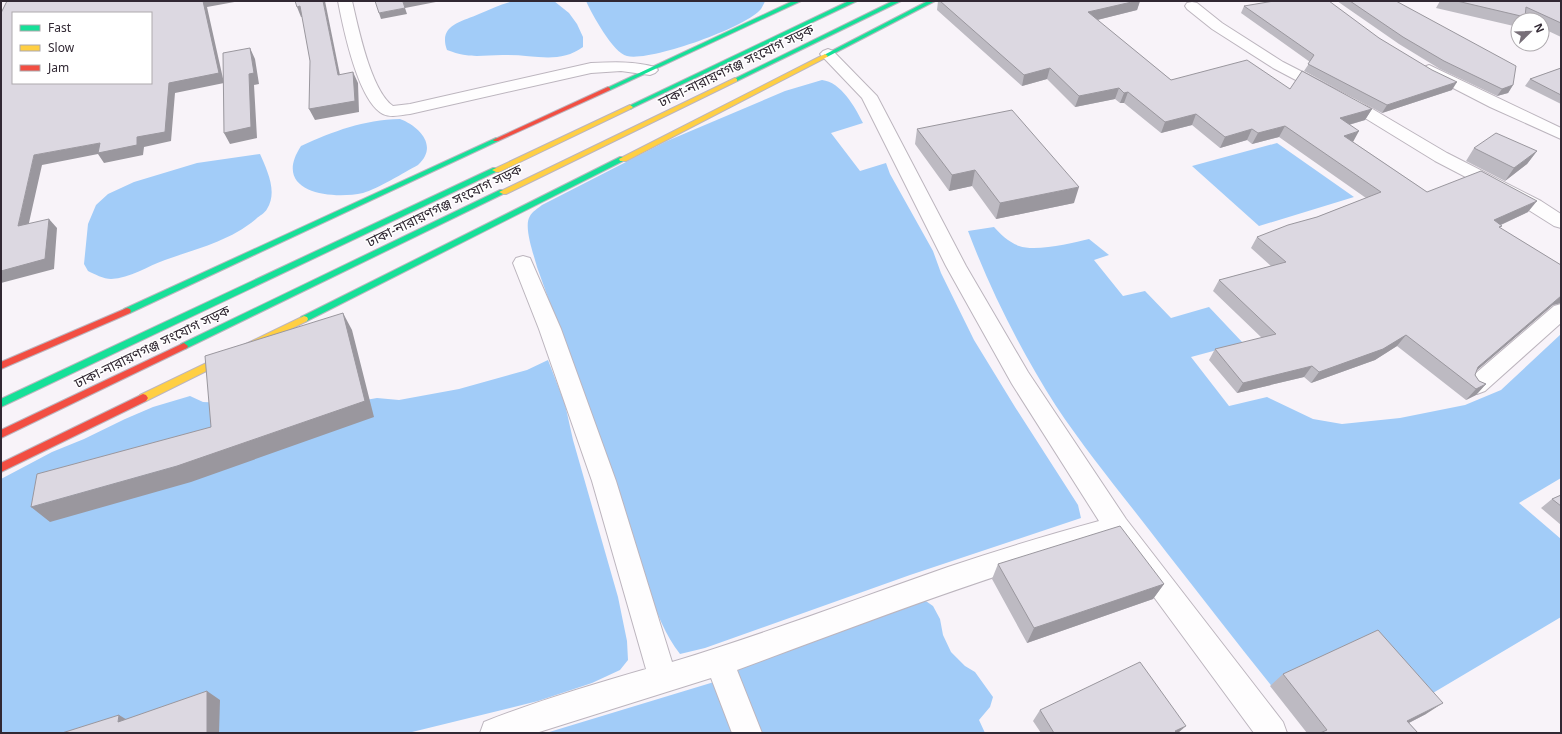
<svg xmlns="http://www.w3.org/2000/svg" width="1562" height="734" viewBox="0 0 1562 734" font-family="'Noto Sans','Noto Sans Bengali',sans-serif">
	<rect width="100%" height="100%" fill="#f8f3f9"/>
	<path fill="#a2ccf8" d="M514,1H554L569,13L577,24L583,37V47C560,64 535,55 508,55C484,54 473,60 447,50C438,25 461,22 479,14C491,9 501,4 514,1Z
		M586,1H765C764,4 762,7 761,9C747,27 650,62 627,56C613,53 592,14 586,1Z
		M822,80C841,82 855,107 863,123L831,133L860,171L886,163L890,174L933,251L941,273L974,340L1015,407L1078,505L1081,518L910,575L705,648L680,654C651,616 644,566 629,522C600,436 567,352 537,267C534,255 523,226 530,216C532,212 538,208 542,205L667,141L785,91Z
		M400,119C419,126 439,146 418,165C405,172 377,189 363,193C330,200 271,192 301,146C334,131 363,120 400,119Z
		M1277,143L1354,197L1259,226L1192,166Z
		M260,154C267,170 278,192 267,209C265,213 259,216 256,219C228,242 198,248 165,260C148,266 130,278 111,279C104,279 94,274 88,271L84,264L88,224L96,205L108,194L134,182L197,163Z
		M994,227C1001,235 1009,242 1019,246C1036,252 1072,243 1089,239L1109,255L1094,260L1123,296L1145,291L1171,318L1209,307L1243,343L1191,357L1229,406L1267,397L1313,419L1342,424L1400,418L1465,405L1501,390L1561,334V478L1519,503L1561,539V617L1411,706L1310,733C1261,674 1214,613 1167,553C1130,504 1090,457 1056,406C1021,351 991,292 968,231Z
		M548,360L565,404L573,440L618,597L627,641L628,660L620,670L592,683L538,701L408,733H1V479L52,452L84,439L125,419L153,407L190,396L203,402L226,403L360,401L377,398L399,400L459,389L527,370Z
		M920,597L933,606L940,619L943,635L951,652L965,666L975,672L993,697L990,707L979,720L985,733H755L737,684L738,668Z
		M714,682L732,733H546Z"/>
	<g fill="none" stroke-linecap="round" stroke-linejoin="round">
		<g stroke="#bcb5be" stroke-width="2">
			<path id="street" d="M338,1H352C358,27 371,91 393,106L410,104L591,63C613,62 634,61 655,67L658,70L655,73L650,75L621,71L591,73L410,114C401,115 391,118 383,114C358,101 343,27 338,1Z
				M1192,2L1197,3L1222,23L1283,62L1359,101L1447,153L1541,201L1561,214V228L1554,226L1527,209L1435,161L1347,107L1273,68L1212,29L1187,9L1185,6L1187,3Z
				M828,49L833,51L877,96L966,266L1028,372L1126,519L1283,722L1287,733H1254L1112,540C984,577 861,624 737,670L762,733H732L711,678L536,733H480L484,722C537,701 591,685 646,669L592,481L539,329L513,263L516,258L523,256L530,258L561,329L616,481L672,662C765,634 856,599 948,567C998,550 1048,535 1099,521L1012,384L946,266L862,98L820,54L823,51Z
				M1429,65L1561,128V139L1490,107L1424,73L1421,70L1424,67Z
				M1561,304V323L1485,391L1477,394L1469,391L1466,385L1469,379L1554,306Z"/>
		</g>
		<g stroke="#bcb5be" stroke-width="2">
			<path id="fast" d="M793,1H801L610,90L605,89Z
				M849,1H857L632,108L630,109L627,107Z
				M893,1H901L737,81L732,80Z
				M928,1H935L827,57L822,56Z
				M496,138L498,139V141L130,313H124L123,311L124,309Z
				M620,157H626L627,159L307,321L304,322L300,319L301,317Z
				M493,168H496L500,170L1,407V399Z
				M500,190H503L507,192L187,348L184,349L180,346L181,344Z"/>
		</g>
		<g stroke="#bcb5be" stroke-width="2">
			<path id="slow" d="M825,54L828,56L827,57L626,161H620L619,159Z
				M735,78L737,79V81L506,194H503L499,192Z
				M630,105L633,107L632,108L499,172H496L492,170Z
				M304,316L307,317L308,319L307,321L146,401H140L138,398L140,395Z"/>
		</g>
		<g stroke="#bcb5be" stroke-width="2">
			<path id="jam" d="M608,87L610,88V90L498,141H494L493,140Z
				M127,308L130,309L131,311L130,313L1,369V362Z
				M184,343L188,346L187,348L1,438V430Z
				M143,394L146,395L148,398L146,401L1,472V463Z"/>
		</g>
		<use href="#street" fill="#fefdfe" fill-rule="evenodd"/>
		<use href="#fast" fill="#16e098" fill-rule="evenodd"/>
		<use href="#slow" fill="#ffcf43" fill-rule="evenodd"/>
		<use href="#jam" fill="#f24e42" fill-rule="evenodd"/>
	</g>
	<path fill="#bdbac2" d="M938,1H1140L1137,10L1097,20L1171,80L1290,89L1372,109L1365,120L1349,125L1353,142L1427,192L1528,212L1501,225L1500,228L1561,265V303L1553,305L1477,370L1475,375L1479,381L1486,384L1476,395L1466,400L1397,346L1375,360L1311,383L1304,377L1237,393L1209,360L1215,349L1262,338L1213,291L1219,280L1271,266L1251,248L1257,237L1317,217L1366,198L1279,137L1252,144L1247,140L1220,148L1192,125L1161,133L1124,103H1120L1115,99L1075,107L1047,79L1022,86L937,10Z
		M1337,1H1396L1513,85L1508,93L1497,96L1440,69L1399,44Z
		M1440,1H1561V37L1542,28V20H1526L1524,19L1523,20H1518V27L1436,8Z
		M1244,6L1379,38L1452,90L1382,113L1304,71L1310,62L1241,13Z
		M1561,68V104L1525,86L1530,79Z
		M917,129L1074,203L996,219L972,186L949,191L915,144Z
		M1474,148L1537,151L1527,164L1505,181L1466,161Z
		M1561,495V525L1541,508L1552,499Z
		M998,564L1164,584L1153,599L1027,643L992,579Z
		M1283,674L1426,714L1409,723L1418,733H1307L1270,686Z
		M1040,710L1178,733H1041L1033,721Z"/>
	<path fill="#9a979e" d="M203,1H240L207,7L224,83L175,93L171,141L144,147L143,155L104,163L98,154L42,165L26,236L18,226L34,155L100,143L169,83Z
		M323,1H325L342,85L338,75Z
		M407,1H441L405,8L403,2Z
		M1136,1H1140L1137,10L1085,23L1088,12Z
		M300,6L305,17H301L297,7Z
		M405,8L407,14L381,19L379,13Z
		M250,48L255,59L259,84L254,85L257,138L230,144L224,133L249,74Z
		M1050,68L1047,79L1022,86L1024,75Z
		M353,72L358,83L359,112L315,120L309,109Z
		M1457,82L1452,90L1382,113L1387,105Z
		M1513,85L1508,93L1497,96L1502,89Z
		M1119,88L1115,99L1075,107L1079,96Z
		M1128,92L1124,103H1120L1124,93Z
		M1372,109L1365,120L1334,129L1340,118Z
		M1196,114L1192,125L1161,133L1165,122Z
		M1285,126L1279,137L1252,144L1258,133Z
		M1252,129L1247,140L1220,148L1225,137Z
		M1359,131L1353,142L1344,136Z
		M1537,151L1527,164L1505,181L1514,168Z
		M975,170L972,186L949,191L952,175Z
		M1079,187L1074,203L996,219L1000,203Z
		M1537,201L1528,212L1485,232L1494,220Z
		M49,219L57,228L54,269L1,283V271Z
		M1561,296V303L1553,305L1468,378L1478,367Z
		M343,313L352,330L374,417L191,482L50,522L31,507L177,466Z
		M1406,335L1397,346L1375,360L1311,383L1319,372Z
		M1312,366L1304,377L1237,393L1243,383Z
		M1486,384L1476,395L1466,400L1476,389Z
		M1164,584L1153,599L1027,643L1034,628Z
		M207,691L220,700L219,733H207Z
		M1443,703L1426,714L1391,732L1407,721Z
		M119,715L134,724L118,722Z
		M1186,726L1178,733H1173L1175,731Z"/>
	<path fill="#dcd8e1" stroke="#9a979e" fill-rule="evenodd" d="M7,1H203L219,73L169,83L165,132L137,137V145L98,153L100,143L34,155L18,226L49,219L45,259L1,271V13ZM13,13H151V83H13Z
		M295,1H323L338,75L353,72L355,101L309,109L310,61L300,6L297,7Z
		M375,1H407L403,2L405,8L379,13Z
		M940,1H1136L1088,12L1171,80L1247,60L1290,89L1302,71L1372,109L1340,118L1359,131L1344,136L1427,192L1481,171L1537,201L1494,220L1502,226L1499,227L1561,265V296L1478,367L1475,375L1479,381L1486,384L1476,389L1406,335L1383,349L1319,372L1312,366L1243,383L1215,349L1276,334L1219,280L1286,262L1257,237L1288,225L1317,217L1381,192L1285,126L1258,133L1252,129L1225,137L1196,114L1165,122L1128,92L1124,93L1119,88L1079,96L1050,68L1024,75Z
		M1274,1H1329L1379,38L1432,70L1457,82L1387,105L1308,64L1314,55L1244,6Z
		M1350,1H1396L1516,66L1513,85L1502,89L1444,61L1403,37Z
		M1457,1H1561V23L1526,7L1525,17Z
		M250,48L254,73L249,74L251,127L224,133L223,53Z
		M1561,68V95L1530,79Z
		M1012,110L1079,187L1000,203L975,170L952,175L917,129Z
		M1496,133L1537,151L1514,168L1474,148Z
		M343,313L365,401L177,466L31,507L37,474L211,427L205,356Z
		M1561,495V506L1552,499Z
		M1120,526L1164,584L1034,628L998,564Z
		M1378,630L1443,703L1407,721L1418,733H1320L1327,730L1283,674Z
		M1140,662L1186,726L1175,731L1177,733H1054L1040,710Z
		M207,691V733H62L119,715L118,722Z"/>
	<g text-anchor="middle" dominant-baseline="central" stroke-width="3" stroke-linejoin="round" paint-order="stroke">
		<g font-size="14" fill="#312833" stroke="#fff">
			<text transform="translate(736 65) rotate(-26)">ঢাকা-নারায়ণগঞ্জ সংযোগ সড়ক</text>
			<text transform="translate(444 205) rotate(-26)">ঢাকা-নারায়ণগঞ্জ সংযোগ সড়ক</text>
			<text transform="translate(152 346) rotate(-26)">ঢাকা-নারায়ণগঞ্জ সংযোগ সড়ক</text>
		</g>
	</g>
	<rect width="1562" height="734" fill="none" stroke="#312833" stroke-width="4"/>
	<rect x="12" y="12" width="140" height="72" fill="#ffffff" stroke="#ada9ad"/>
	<rect x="20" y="25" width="20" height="6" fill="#16e098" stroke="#ada9ad"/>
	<text x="48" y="32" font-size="12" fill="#312833">Fast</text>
	<rect x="20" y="45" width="20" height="6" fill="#ffcf43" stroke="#ada9ad"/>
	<text x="48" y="52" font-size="12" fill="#312833">Slow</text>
	<rect x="20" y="65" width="20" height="6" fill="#f24e42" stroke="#ada9ad"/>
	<text x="48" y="72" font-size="12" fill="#312833">Jam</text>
	<g transform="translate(1530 32) rotate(67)"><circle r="19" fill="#ffffff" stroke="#ada9ad"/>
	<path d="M0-3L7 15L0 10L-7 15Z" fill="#776f78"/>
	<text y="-6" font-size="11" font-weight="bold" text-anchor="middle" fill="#312833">N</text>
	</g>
</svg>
